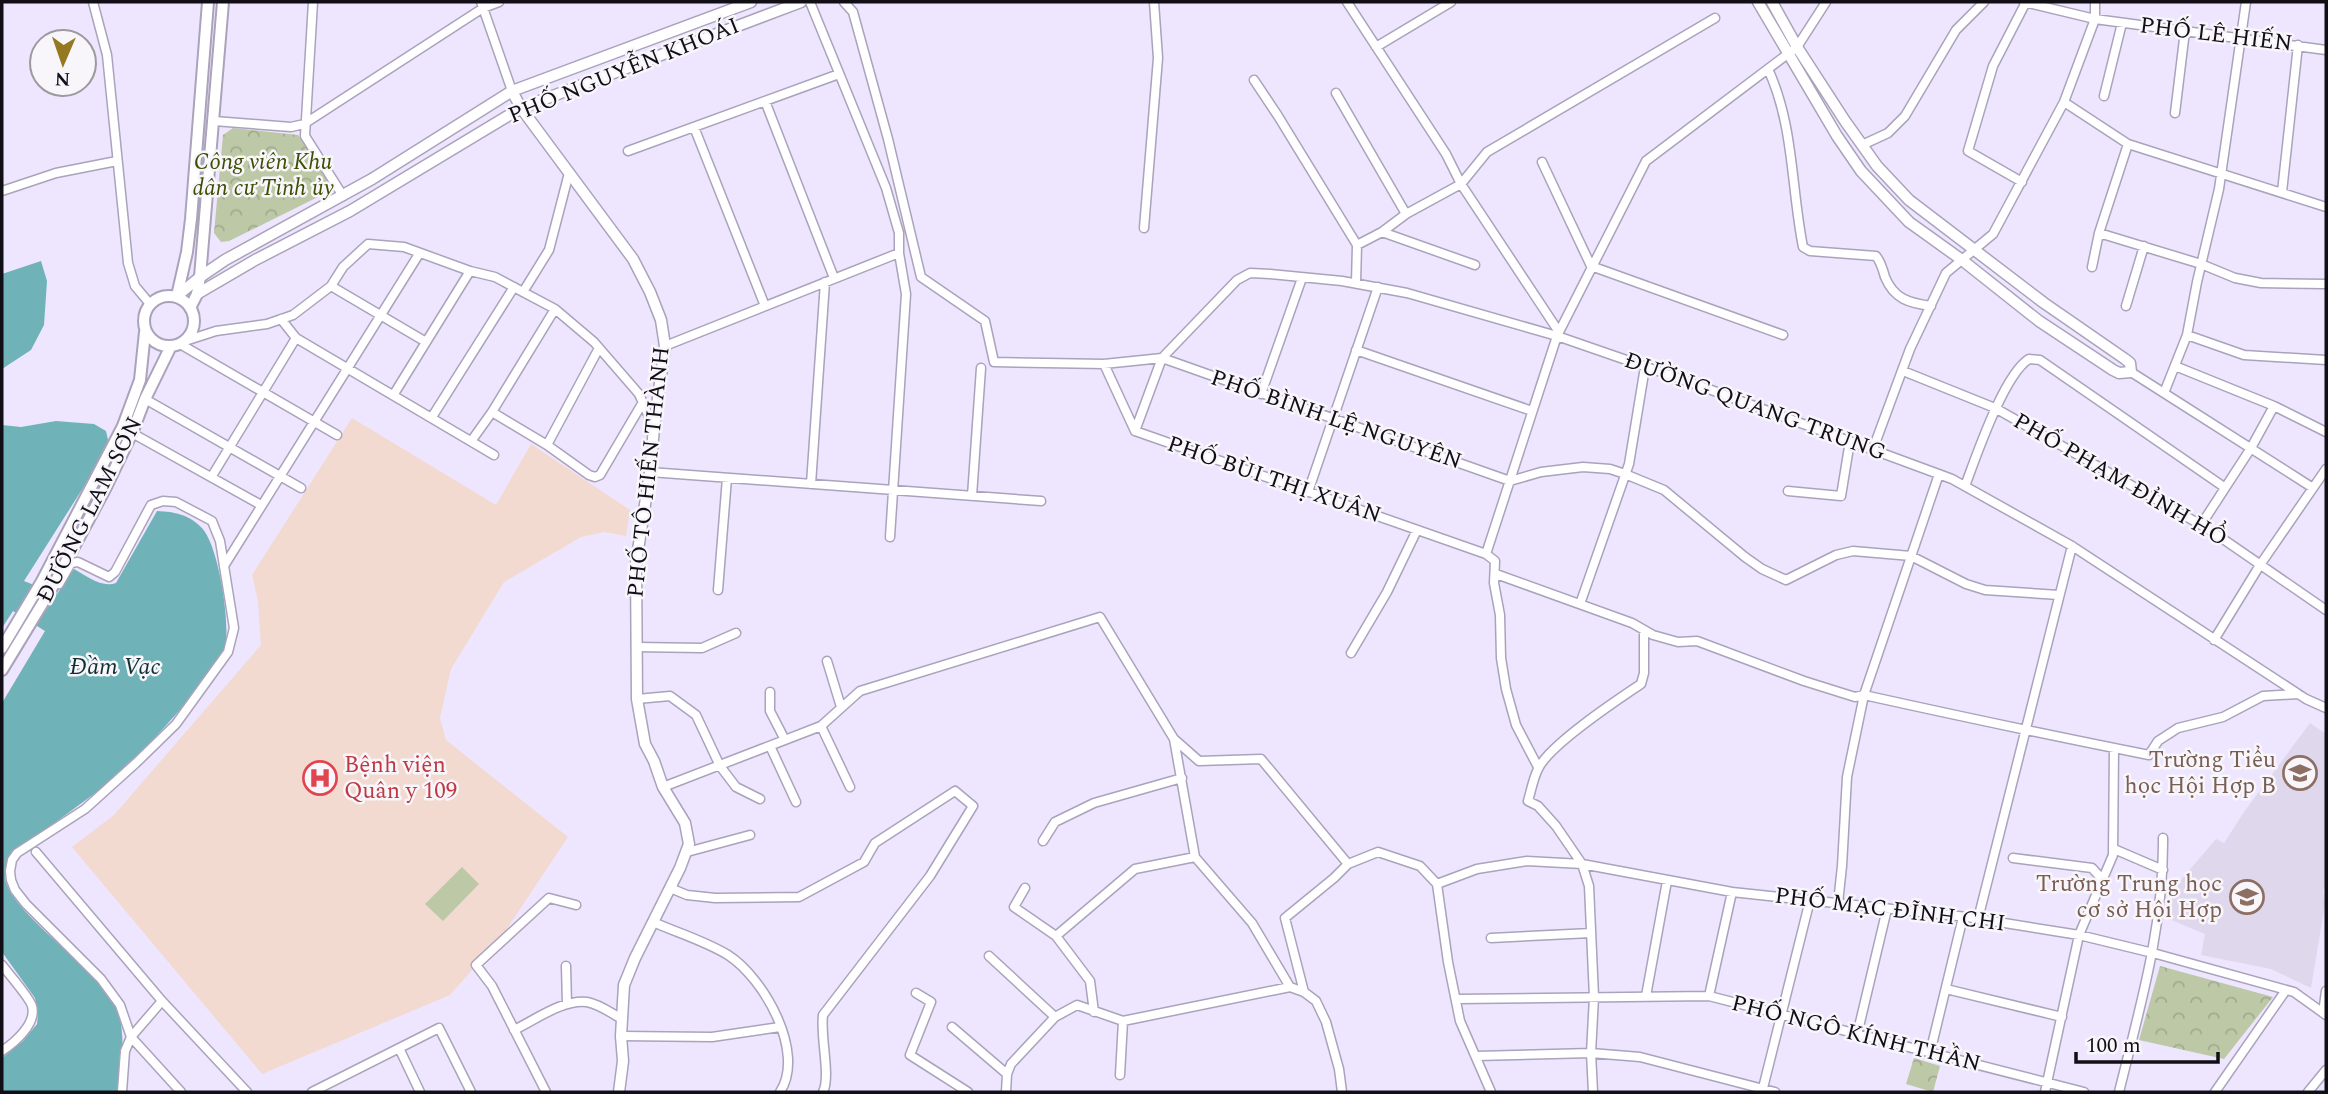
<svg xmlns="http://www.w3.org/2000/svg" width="2328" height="1094" viewBox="0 0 2328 1094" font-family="Spectral,serif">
	<defs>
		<pattern id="park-crowns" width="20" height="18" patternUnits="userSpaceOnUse" patternTransform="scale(1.75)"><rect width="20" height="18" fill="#bcc8a6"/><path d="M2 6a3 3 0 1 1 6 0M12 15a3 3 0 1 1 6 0" fill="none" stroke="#a1ab8e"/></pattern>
	</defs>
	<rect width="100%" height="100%" fill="#eee5ff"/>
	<path fill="#dfd8ed" d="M2310,723L2326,734V885L2323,891L2325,904L2311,988L2271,969L2201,955L2205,934L2164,917L2173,889L2216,839L2224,843L2244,812Z"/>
	<path fill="#f3dad1" d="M352,418L496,505L531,444L630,510L626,536L604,532L581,537L504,582L451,669L440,718L446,740L568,837L502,936L450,995L262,1074L72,847L114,815L261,645L258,601L252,575Z"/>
	<path fill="url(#park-crowns)" d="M233,128L298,135L329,180L326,191L322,195L229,241L221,242L214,233L223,135Z
		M2160,966L2273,997L2224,1059L2139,1040Z
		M1914,1058L1940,1066L1933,1092L1906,1084Z"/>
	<path fill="#bcc8a6" d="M462,867L479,884L443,921L425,904Z"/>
	<path fill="#6fb3b9" d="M41,261L47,281L44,325L31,350L2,369V274Z
		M56,421L94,424L106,431L108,440L102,458L24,581L57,594L74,569C86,576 102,588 116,583L157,511C175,512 188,514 202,528C219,546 232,629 224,652L186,703L151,742L98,791L11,855C8,861 5,868 5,875C4,909 100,970 116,1006C127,1032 121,1065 119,1092H2V1058L23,1041L37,1024L38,1014L35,998L2,952V703L45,631L13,611L2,628V425L21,427Z"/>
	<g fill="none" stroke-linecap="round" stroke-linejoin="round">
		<g stroke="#aba2bb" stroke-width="11">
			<path id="minor" d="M93,2L107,55L128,263L135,286L150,304
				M313,2L305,136L343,196
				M481,2L512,91
				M810,2L886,188L899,233V253L906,294L890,537
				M844,2L853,12L888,139L921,277L985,321L994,362L1104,364L1162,358L1510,481L1541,472L1583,467L1610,469L1625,474L1664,490L1745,557L1762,569L1786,580L1836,555L1853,551L1911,556L1966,584L1985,590L2059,595
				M1347,2L1446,154L1461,184L1559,332
				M2024,2L2095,19L2326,50
				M1376,47L1451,2
				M1768,69C1794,125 1791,187 1803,247L1810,251L1876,256C1881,262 1883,270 1885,277C1894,299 1909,303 1931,306
				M1254,80L1278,116L1357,245L1356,283
				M1336,93L1406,214L1382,232L1475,265
				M2104,96L2122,23
				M765,101L834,278
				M2064,102L2128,144L2326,207
				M2175,113L2185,31
				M214,121L291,127L304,124L483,8L499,2
				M694,127L765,306
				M1862,145L1888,133L1905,116L1956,30L1984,2
				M628,151L839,74
				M1542,162L1591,266L1783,335
				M2022,182L1968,151L1993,66L2026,2
				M2,191L56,173L117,161
				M2282,192L2298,45
				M1406,214L1461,184L1487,152L1715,18
				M1144,228L1158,58L1154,2
				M2099,233L2201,264L2235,278L2261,283L2326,284
				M1357,245L1382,232
				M2092,267L2099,233L2128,144
				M331,286L426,342
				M523,292L549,250L569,173
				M2126,306L2144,246
				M281,319L296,338L494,455
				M2187,335L2244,355L2326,360
				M185,341L216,331L267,324L293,315L331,286L343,267L368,244L404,247L470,271L495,277L555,309L594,342L639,394L654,428
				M180,344L337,435
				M665,346L899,253
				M1356,350L1532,411
				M1104,364L1135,431
				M2175,366L2274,406L2326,432
				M1903,371L1995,408L2210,530L2326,610
				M2131,372L2313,488
				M2164,393L2187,335L2197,282L2219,189L2246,2
				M394,394L470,271
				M1261,394L1302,278
				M145,399L301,488
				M492,412L547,445L589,475L595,477L600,475L643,402
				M432,417L514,287
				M132,433L261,505
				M472,440L492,412L555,309
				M547,445L599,348
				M1873,449L1910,349L1946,273L1993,234L2064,102L2095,19V2
				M650,472L1041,501
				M212,476L296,338
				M811,484L825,282
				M1965,486C1976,457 2004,374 2029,359L2040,360L2224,487
				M1788,491L1841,496L1850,441
				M1308,492L1378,287
				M972,496L981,368
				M2201,525L2251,448L2274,406
				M1486,554L1557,336L1646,161L1797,47L1826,2
				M224,566L419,254
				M1496,574L1632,623L1653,635L1678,642L1697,641L1804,681L1855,697L1864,695C1959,716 2053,736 2149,755L2158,741L2178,728L2223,717L2263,696L2298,694
				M59,584L71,563L78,562L109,577L115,572L151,505L163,501L176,502L212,521L220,541L234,628L228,652L176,724L136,763L85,809L17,853L12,860L10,871L11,880L15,890L26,904L101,979L120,1005L131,1037L181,1092
				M718,590L727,478
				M1580,604L1629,464L1645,367
				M2214,640L2260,565L2326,469
				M636,647L702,648L736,633
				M1351,653L1387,592L1417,530
				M827,661L841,707
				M770,692V711L785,740
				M637,699L670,696L696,715L720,766L736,787L760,799
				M821,726L850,787
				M1174,739L1195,857L1252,923L1290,987L1304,992L1316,1001L1326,1022L1339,1069L1342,1092
				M770,746L796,802
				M1538,767L1516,725L1506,689L1501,658L1500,615L1494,583L1495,561L1486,554L1135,431L1162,358L1237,280L1250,273L1270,274L1342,281L1407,293L1557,336L1687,381L1952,479L2072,546L2306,699L2326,708
				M663,787L821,726L860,691L1100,617L1174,739L1199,761L1261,759L1348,864
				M1043,841L1055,822L1094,803L1182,778
				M2114,849L2163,870
				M36,852L162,1001L247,1092
				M687,852L750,835
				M2013,858L2092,868L2103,880
				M1437,884L1477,869L1527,861L1582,864L1732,892L1967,917L2079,935L2153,953L2294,992L2326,1015
				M670,888L687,895L715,898L799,897L864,862L875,843L955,791L973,806L930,876L823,1015C820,1037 831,1076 823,1092
				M1025,888L1014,907L1056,936L1090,981L1094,1012
				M1838,903L1842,866L1847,777L1864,695L1939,474
				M1978,919L2072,546
				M653,922C678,933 705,941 728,955C764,978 806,1053 780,1092
				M1056,936L1135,869L1195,857
				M1491,938L1591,933
				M989,956L1055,1017
				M2,965C8,973 30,998 32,1006C37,1024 14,1043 2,1051
				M566,966L567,1004
				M1946,989L2062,1017
				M1304,992L1285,918L1334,878L1348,864L1378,852L1420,866L1437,884L1448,962L1460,1021L1491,1092
				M916,993L931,1002L910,1055L968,1092
				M1646,996L1667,881
				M1709,996L1732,892
				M1456,999L1709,996L2084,1092
				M2323,1013L2326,991
				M952,1027L1007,1074
				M514,1030C535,1020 563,999 587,1002C599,1004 611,1013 622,1019
				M1857,1035L1887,909
				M621,1036L712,1037L780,1027
				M399,1048L420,1092
				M1930,1053L1963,917
				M1476,1056L1591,1053L1640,1057L1775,1092
				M1120,1075L1123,1021
				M122,1092L125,1051L131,1037L162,1001
				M312,1092L439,1028L471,1092
				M546,1092L492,986L476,965L549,898L576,905
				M1006,1092L1007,1074L1011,1064L1055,1017L1077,1005L1123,1021L1290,987
				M1593,1092L1591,1053L1594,997L1589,886L1582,864L1556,826L1538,806L1528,801C1531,791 1533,779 1538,769C1549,745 1617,700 1641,684L1644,673V630
				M1762,1092L1810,900
				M2045,1092L2079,935L2113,855L2114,748
				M2119,1092C2140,1007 2164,926 2163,838
				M2215,1092L2286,990
				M2308,1092L2326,1070"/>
		</g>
		<g stroke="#aba2bb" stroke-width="13">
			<path id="tertiary" d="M1758,2L1837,136L1861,171L1909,222L1962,260L2039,321L2113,370L2119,373L2131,372L2130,363L2125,359L2044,303L1909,200L1877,166L1845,121L1797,47L1772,2
				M512,91L521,108L633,259L650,292L661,320L665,346L654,428L650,472L636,563L637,699L645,744L654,761L663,787L685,823L689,844L680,868L635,958L624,985L621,1036L623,1061L619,1092
				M197,294L255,260L350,211L521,108L801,2
				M177,296L200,277L225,260L372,179L512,91L751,2"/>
		</g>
		<g stroke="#aba2bb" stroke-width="14">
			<path id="secondary" d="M144 321a25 25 0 1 1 50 0a25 25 0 1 1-50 0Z
				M177,296L187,252L191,219L208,2
				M190,308L197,294L200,277L223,2
				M2,648L42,581L123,426L140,380L145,332
				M2,670L53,586L105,489L132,433L145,399L171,346"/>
		</g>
		<use href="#minor" stroke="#fff" stroke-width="8"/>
		<use href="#tertiary" stroke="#fff" stroke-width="10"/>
		<use href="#secondary" stroke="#fff" stroke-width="10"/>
	</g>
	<defs>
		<g id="school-ring" transform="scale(1.75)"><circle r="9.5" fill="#f8f6fb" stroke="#8d6e63" stroke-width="1.5"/><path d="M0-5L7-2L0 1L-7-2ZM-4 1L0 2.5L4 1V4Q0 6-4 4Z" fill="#8d6e63"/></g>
		<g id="hospital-ring" transform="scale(1.75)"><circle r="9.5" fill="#f8f6fb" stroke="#e0444e" stroke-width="1.5"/><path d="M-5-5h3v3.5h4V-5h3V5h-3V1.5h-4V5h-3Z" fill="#e0444e"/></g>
	</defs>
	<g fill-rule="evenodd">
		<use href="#school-ring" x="2300" y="773"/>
		<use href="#hospital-ring" x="320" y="778"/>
		<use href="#school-ring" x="2247" y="897"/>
	</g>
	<g text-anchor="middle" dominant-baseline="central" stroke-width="5" stroke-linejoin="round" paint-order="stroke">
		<g font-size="23" fill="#110e16" stroke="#f8f6fb">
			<text transform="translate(2216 35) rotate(7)">PHỐ LÊ HIẾN</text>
			<text transform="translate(624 71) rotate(-22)">PHỐ NGUYỄN KHOÁI</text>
			<text transform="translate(1755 407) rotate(20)">ĐƯỜNG QUANG TRUNG</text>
			<text transform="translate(1336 420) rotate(19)">PHỐ BÌNH LỆ NGUYÊN</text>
			<text transform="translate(649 472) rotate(-84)">PHỐ TÔ HIẾN THÀNH</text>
			<text transform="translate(1274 480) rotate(19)">PHỐ BÙI THỊ XUÂN</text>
			<text transform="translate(2120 480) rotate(30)">PHỐ PHẠM ĐỈNH HỔ</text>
			<text transform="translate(90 510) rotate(-63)">ĐƯỜNG LAM SƠN</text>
			<text transform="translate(1890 910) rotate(7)">PHỐ MẠC ĐĨNH CHI</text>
			<text transform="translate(1856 1034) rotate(14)">PHỐ NGÔ KÍNH THẦN</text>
		</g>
		<g font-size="23" font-style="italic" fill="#3c4f00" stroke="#f8f6fb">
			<text x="263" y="162">Công viên Khu<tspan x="263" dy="26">dân cư Tỉnh ủy</tspan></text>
		</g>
		<g font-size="23" fill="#785e54" stroke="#f8f6fb" text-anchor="end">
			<text x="2276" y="760">Trường Tiểu<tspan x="2276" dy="26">học Hội Hợp B</tspan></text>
			<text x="2222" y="884">Trường Trung học<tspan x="2222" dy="26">cơ sở Hội Hợp</tspan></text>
		</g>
		<g font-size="23" fill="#be3a42" stroke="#f8f6fb" text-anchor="start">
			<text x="344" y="765">Bệnh viện<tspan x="344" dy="26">Quân y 109</tspan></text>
		</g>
		<g font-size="24" font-style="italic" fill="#0e3234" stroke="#f8f6fb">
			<text x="115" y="667">Đầm Vạc</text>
		</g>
	</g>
	<rect width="2328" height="1094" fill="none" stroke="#110e16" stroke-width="7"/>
	<g transform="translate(63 63) rotate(182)"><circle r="33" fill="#f8f6fb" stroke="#9c999f" stroke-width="2"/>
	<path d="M0-5L12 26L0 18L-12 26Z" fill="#947920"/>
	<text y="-10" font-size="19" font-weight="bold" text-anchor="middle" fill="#110e16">N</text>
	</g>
	<path d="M2076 1052v10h142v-10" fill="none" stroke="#110e16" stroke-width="3.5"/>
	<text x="2086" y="1052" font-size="21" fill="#110e16" stroke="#f8f6fb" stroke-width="5" paint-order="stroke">100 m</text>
</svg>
